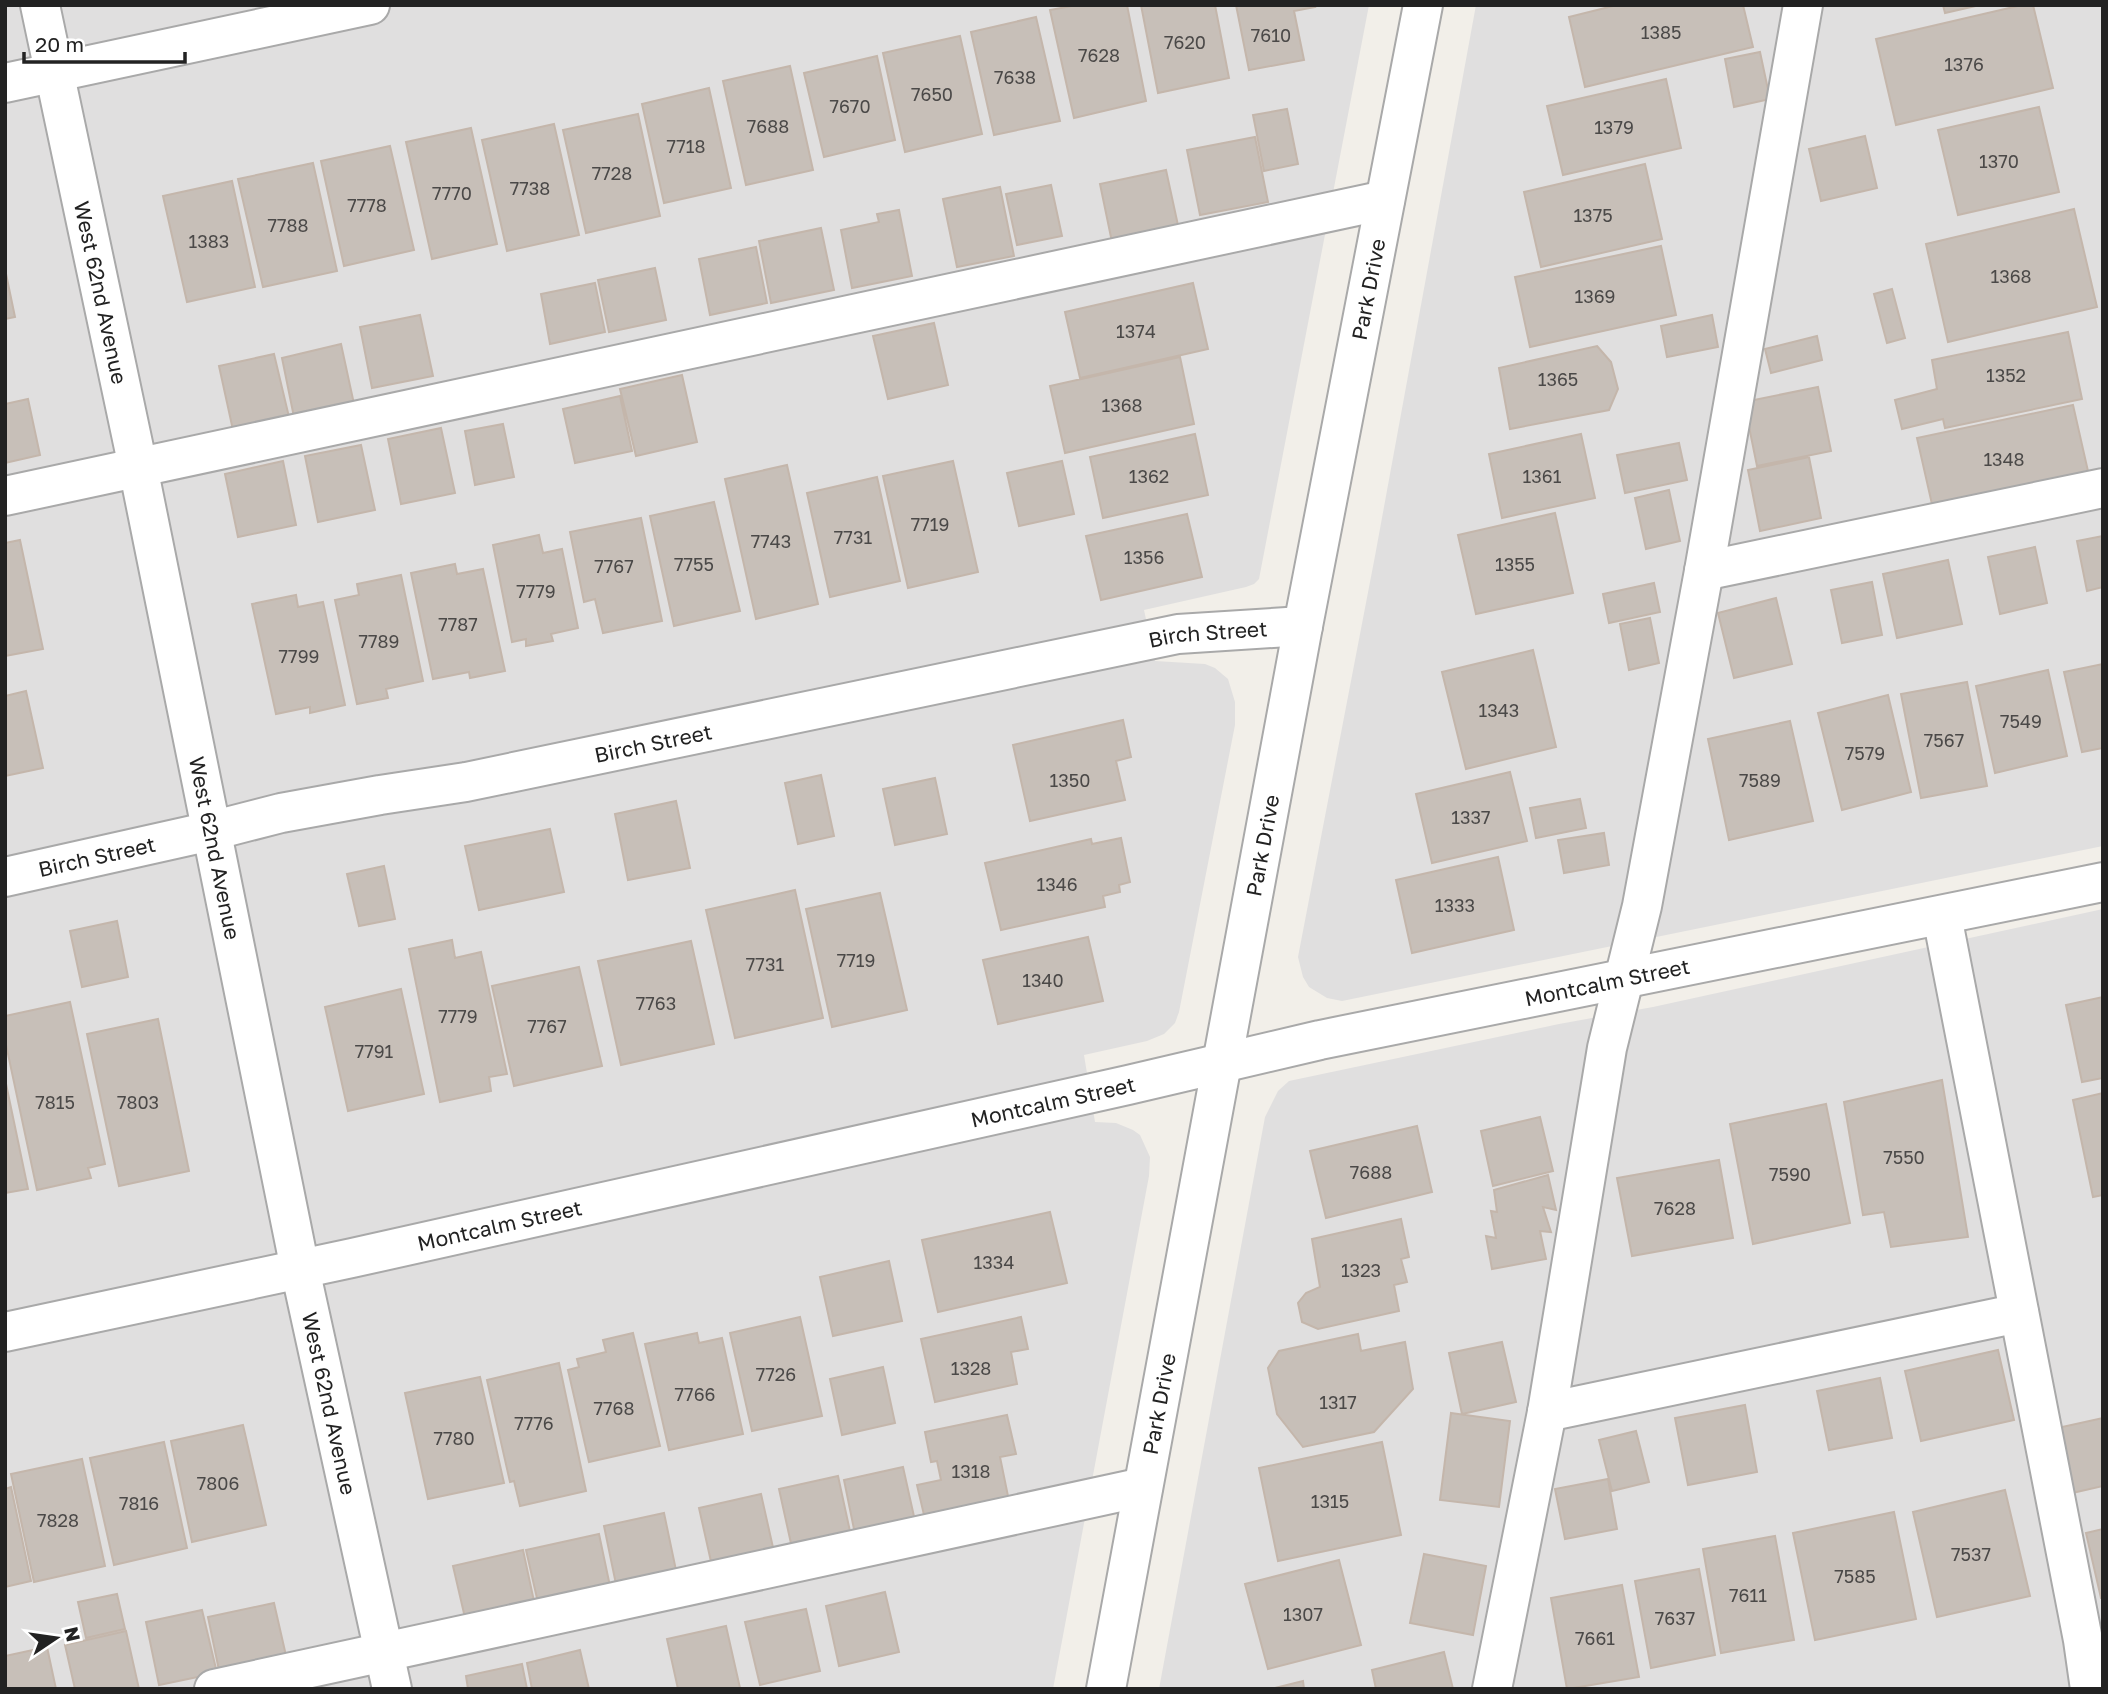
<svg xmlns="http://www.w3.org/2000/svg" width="2108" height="1694" viewBox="0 0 2108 1694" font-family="'Golos Text',sans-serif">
	<rect width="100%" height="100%" fill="#f2efe9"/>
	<path fill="#e0dfdf" d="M5,5H1369L1259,579L1254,584L1246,587L1144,610L1155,661L1205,664L1215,668L1228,679L1235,702V725L1179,1012L1175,1023L1164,1034L1147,1041L1084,1055L1095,1122L1116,1123L1133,1130L1140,1135L1150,1157L1149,1176L1053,1689H5Z
		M1476,5H2103V846L1342,1001L1327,998L1309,987L1303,977L1298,957L1375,556Z
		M2103,909V1689H1159L1265,1117L1278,1091L1289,1081L1559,1024L1653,1007Z"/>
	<path fill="#c7bfb8" stroke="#c4b6ab" stroke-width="2" d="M1077,5H1127L1146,101L1074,118L1050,10Z
		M1141,5H1215L1229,78L1158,93Z
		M1236,5H1314L1315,7L1294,11L1304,60L1249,70Z
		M1617,5H1743L1753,47L1585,87L1569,17Z
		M1943,5H1980L1945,13Z
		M2022,5H2033L2053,88L1896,125L1876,39Z
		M1036,17L1060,121L994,135L971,32Z
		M960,36L982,134L905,152L883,53Z
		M1760,52L1770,99L1734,107L1725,59Z
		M877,56L895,140L824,157L804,73Z
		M790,66L813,170L746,185L723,81Z
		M1666,79L1681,148L1563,175L1547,106Z
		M709,88L731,188L664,203L642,104Z
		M2039,107L2059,192L1958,215L1938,130Z
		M1287,109L1298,164L1264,171L1253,115Z
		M638,114L660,216L586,233L563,130Z
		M554,124L579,235L507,251L482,140Z
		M471,128L497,244L432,259L406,142Z
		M1865,136L1877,188L1821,201L1809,149Z
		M1255,137L1268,202L1200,215L1187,150Z
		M390,146L414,250L344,266L321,161Z
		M313,163L337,271L263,287L238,179Z
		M1645,164L1662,239L1541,267L1524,192Z
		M1166,170L1179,230L1112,242L1100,184Z
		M232,181L255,287L187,302L163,196Z
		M1051,185L1062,236L1017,245L1006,194Z
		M1000,187L1014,256L957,267L943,199Z
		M2074,209L2097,307L1948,342L1926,244Z
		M899,210L912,276L852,288L841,230L879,222L877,214Z
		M821,228L834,290L771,303L759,241Z
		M1661,246L1676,315L1530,347L1515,277Z
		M756,247L767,303L710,315L699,259Z
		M655,268L666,320L609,332L598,280Z
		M5,269L15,317L5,319Z
		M595,283L605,332L550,344L541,294Z
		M1193,283L1208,349L1080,378L1065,312Z
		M1892,289L1905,338L1887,343L1874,294Z
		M420,315L433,376L372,388L360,327Z
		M1712,315L1718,347L1667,357L1661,326Z
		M934,323L948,385L888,399L873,336Z
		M2068,332L2082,399L1945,428L1943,419L1902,429L1895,400L1937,389L1932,360Z
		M1817,336L1822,360L1771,373L1765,349Z
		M341,344L354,404L294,417L282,358Z
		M1597,346L1611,362L1618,389L1609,410L1510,429L1499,368Z
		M274,354L289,417L233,430L219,366Z
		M1180,357L1194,424L1065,453L1050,386Z
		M682,375L697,442L636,456L620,389Z
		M1818,387L1831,451L1757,466L1744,402Z
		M620,396L632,451L575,463L563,409Z
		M28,399L40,455L5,463V404Z
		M2073,405L2090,480L1934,513L1917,438Z
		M503,424L514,477L475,485L465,431Z
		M441,428L455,493L401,504L388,439Z
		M1195,434L1208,495L1103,518L1090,457Z
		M1581,434L1595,498L1502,518L1489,454Z
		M1679,443L1687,480L1625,493L1617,455Z
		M361,445L375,510L318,522L305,456Z
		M1809,457L1821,518L1760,531L1748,470Z
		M283,461L296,525L238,537L225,474Z
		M953,461L978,572L908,588L883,476Z
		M1062,461L1074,514L1019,526L1007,473Z
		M787,465L818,604L756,619L725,479Z
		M877,477L900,581L830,597L807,493Z
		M1669,490L1680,541L1646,549L1635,498Z
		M714,502L740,611L674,626L650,516Z
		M1555,513L1573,593L1476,614L1458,535Z
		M1187,514L1202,577L1101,600L1086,536Z
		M641,518L662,621L603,633L595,599L584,602L570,532Z
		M539,535L543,553L562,549L578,628L551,634L553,641L526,646V639L512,642L493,545Z
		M2103,536V587L2087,591L2077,541Z
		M20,540L43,649L5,656V543Z
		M2035,547L2047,603L2000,614L1988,557Z
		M1948,560L1962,624L1897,638L1883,574Z
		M455,564L457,574L483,569L505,671L470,678L469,672L433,679L411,573Z
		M401,575L423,681L386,689L388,698L357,704L335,600L359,595L357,584Z
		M1872,582L1882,635L1842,643L1831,590Z
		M1654,583L1660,612L1609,623L1603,594Z
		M296,595L298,607L323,602L345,705L310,713V707L276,714L252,604Z
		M1776,598L1792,664L1734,678L1718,613Z
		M1650,618L1659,663L1629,670L1620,624Z
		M1533,650L1556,747L1466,769L1442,672Z
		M2103,664V748L2082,752L2064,672Z
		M2048,670L2067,756L1995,773L1976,686Z
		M1967,682L1987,786L1921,798L1901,694Z
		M26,691L43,768L5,776V696Z
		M1888,695L1911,792L1842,810L1818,713Z
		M1123,720L1131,757L1116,761L1125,800L1030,821L1013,745Z
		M1790,721L1813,821L1729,840L1708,739Z
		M1510,772L1527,841L1432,863L1416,794Z
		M821,775L834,836L798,844L785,783Z
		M935,778L947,834L895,845L883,789Z
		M1580,799L1586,828L1536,838L1530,808Z
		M676,801L690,868L628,880L615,814Z
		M550,829L564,892L479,910L465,846Z
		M1604,833L1609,865L1564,873L1558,840Z
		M1121,838L1130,882L1119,885L1120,892L1103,896L1105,907L1001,930L985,863L1091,839L1092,844Z
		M1498,857L1514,930L1412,953L1396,880Z
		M384,866L395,919L359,926L347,874Z
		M795,890L823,1018L735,1038L706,910Z
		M880,893L907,1010L832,1027L806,909Z
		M117,921L128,977L82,987L70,931Z
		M1088,937L1103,1001L998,1024L983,960Z
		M452,940L455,958L481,952L507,1074L489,1077L491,1091L440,1102L409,949Z
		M691,941L714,1044L621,1065L598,961Z
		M579,967L602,1066L514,1086L492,986Z
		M401,989L424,1094L348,1111L325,1007Z
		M2103,997V1078L2082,1082L2066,1005Z
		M70,1002L105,1164L88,1168L91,1178L37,1190L5,1040V1016Z
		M158,1019L189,1171L119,1186L87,1034Z
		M5,1079L28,1189L5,1193Z
		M1942,1080L1968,1237L1891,1247L1884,1212L1863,1215L1844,1102Z
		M2103,1093V1195L2093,1197L2073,1100Z
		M1826,1104L1850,1223L1753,1244L1730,1124Z
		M1540,1117L1553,1171L1493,1186L1481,1131Z
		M1417,1126L1432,1192L1326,1218L1310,1151Z
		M1719,1160L1733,1238L1632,1256L1617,1178Z
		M1548,1175L1556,1210L1543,1207L1551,1232L1540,1231L1546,1259L1492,1269L1486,1236L1496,1238L1491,1211L1497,1212L1494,1190Z
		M1050,1212L1067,1283L938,1312L922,1240Z
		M1401,1219L1409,1257L1401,1259L1407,1282L1394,1285L1399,1311L1318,1329L1302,1322L1298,1303L1306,1293L1320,1287L1312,1239Z
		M889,1261L902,1321L833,1336L820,1277Z
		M800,1317L822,1416L752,1431L730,1333Z
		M1021,1317L1028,1349L1011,1352L1017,1384L935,1402L921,1339Z
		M633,1333L660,1446L589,1462L568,1370L579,1367L577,1359L606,1352L603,1340Z
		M697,1333L699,1343L722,1338L743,1434L669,1450L645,1344Z
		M1358,1334L1361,1351L1405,1342L1413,1389L1374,1432L1303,1447L1277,1414L1268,1368L1279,1351Z
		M1502,1342L1516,1402L1462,1414L1449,1353Z
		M1998,1350L2014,1420L1921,1441L1905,1371Z
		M559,1363L586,1491L520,1506L514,1481L510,1482L487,1380Z
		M883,1367L895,1423L842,1435L830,1379Z
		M480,1377L504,1483L428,1499L405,1393Z
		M1880,1378L1892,1438L1829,1450L1817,1391Z
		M1745,1405L1757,1472L1688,1485L1675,1418Z
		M1451,1413L1510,1421L1499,1507L1440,1500Z
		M1007,1415L1016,1454L1000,1457L1009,1501L925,1519L917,1485L941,1480L937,1461L931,1462L925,1432Z
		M2103,1418V1486L2068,1494L2053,1429Z
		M243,1425L266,1525L192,1542L171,1441Z
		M1636,1431L1649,1482L1612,1491L1599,1440Z
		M164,1442L187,1548L114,1565L90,1458Z
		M1382,1442L1401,1535L1278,1561L1259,1468Z
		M82,1459L105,1566L34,1582L11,1474Z
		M903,1467L915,1521L855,1534L844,1480Z
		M838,1476L851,1536L792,1548L779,1489Z
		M1608,1479L1617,1529L1565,1539L1555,1489Z
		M11,1487L31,1581L5,1587V1489Z
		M2005,1490L2030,1596L1937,1617L1913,1512Z
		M761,1494L774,1552L712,1566L699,1508Z
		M1894,1512L1916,1619L1815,1640L1793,1533Z
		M664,1513L677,1575L617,1589L604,1526Z
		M2103,1529V1598H2101L2086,1533Z
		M599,1534L611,1591L539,1607L526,1550Z
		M1775,1536L1794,1640L1721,1653L1703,1549Z
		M523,1550L535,1606L466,1622L453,1566Z
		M1424,1554L1486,1566L1473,1635L1410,1623Z
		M1339,1560L1361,1645L1268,1669L1245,1584Z
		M1699,1569L1715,1655L1651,1668L1635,1581Z
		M1622,1585L1639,1677L1567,1689L1551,1598Z
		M885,1592L899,1652L839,1666L826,1606Z
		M117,1594L125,1629L86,1638L78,1602Z
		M274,1603L287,1660L220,1675L208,1617Z
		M806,1609L820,1671L760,1685L745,1622Z
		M202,1610L217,1673L159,1685L146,1622Z
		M726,1626L740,1688L678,1689L667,1639Z
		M126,1631L139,1689H75L65,1645Z
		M47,1647L56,1689H5V1656Z
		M580,1650L589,1689H532L527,1663Z
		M1444,1652L1453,1689H1376L1372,1670Z
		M522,1664L527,1689H468L466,1676Z
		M1303,1681L1304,1689H1271Z"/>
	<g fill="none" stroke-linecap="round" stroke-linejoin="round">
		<g stroke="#a9a9a9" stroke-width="42">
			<g id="minor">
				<path id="s1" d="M40,5L138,467L300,1269L392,1689"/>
				<path d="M5,83L370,5"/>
				<path d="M5,496L1385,200"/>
				<path d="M1704,571L2103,488"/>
				<path id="s2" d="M5,877L211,831L281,813L380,795L466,782L1178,634L1303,626"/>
				<path d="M1942,916L2083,1640L2090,1689"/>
				<path id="s3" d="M5,1332L352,1258L1128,1085L1320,1040L2103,882"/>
				<path d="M1547,1412L2019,1313"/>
				<path d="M214,1689L1143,1487"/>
				<path id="s4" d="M1106,1689L1303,626L1423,5"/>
				<path d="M1492,1689L1547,1412L1607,1048L1642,906L1704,571L1803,5"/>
			</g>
		</g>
		<use href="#minor" stroke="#fff" stroke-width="38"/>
	</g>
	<g text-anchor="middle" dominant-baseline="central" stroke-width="5" stroke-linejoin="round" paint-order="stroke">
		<g font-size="18" fill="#4b4948">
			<text x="1661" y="32">1385</text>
			<text x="1271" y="35">7610</text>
			<text x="1185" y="42">7620</text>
			<text x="1099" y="55">7628</text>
			<text x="1964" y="64">1376</text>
			<text x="1015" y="77">7638</text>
			<text x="932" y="94">7650</text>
			<text x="850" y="106">7670</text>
			<text x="768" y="126">7688</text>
			<text x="1614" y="127">1379</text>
			<text x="686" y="146">7718</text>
			<text x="1999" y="161">1370</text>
			<text x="612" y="173">7728</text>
			<text x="530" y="188">7738</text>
			<text x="452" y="193">7770</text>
			<text x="367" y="205">7778</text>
			<text x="1593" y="215">1375</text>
			<text x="288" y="225">7788</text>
			<text x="209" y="241">1383</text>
			<text x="2011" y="276">1368</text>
			<text x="1595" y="296">1369</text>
			<text x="1136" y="331">1374</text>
			<text x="2006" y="375">1352</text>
			<text x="1558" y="379">1365</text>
			<text x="1122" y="405">1368</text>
			<text x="2004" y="459">1348</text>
			<text x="1149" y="476">1362</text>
			<text x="1542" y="476">1361</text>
			<text x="930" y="524">7719</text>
			<text x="853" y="537">7731</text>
			<text x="771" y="541">7743</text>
			<text x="1144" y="557">1356</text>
			<text x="694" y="564">7755</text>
			<text x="1515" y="564">1355</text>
			<text x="614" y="566">7767</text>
			<text x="536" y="591">7779</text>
			<text x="458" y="624">7787</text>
			<text x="379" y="641">7789</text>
			<text x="299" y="656">7799</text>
			<text x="1499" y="710">1343</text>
			<text x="2021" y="721">7549</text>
			<text x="1944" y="740">7567</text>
			<text x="1865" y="753">7579</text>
			<text x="1070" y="780">1350</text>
			<text x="1760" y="780">7589</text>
			<text x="1471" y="817">1337</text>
			<text x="1057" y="884">1346</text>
			<text x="1455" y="905">1333</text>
			<text x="856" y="960">7719</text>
			<text x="765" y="964">7731</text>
			<text x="1043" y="980">1340</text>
			<text x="656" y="1003">7763</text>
			<text x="458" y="1016">7779</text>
			<text x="547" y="1026">7767</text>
			<text x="374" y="1051">7791</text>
			<text x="55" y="1102">7815</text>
			<text x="138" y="1102">7803</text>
			<text x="1904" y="1157">7550</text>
			<text x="1371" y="1172">7688</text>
			<text x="1790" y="1174">7590</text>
			<text x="1675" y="1208">7628</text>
			<text x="994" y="1262">1334</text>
			<text x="1361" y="1270">1323</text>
			<text x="971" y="1368">1328</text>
			<text x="776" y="1374">7726</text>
			<text x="695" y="1394">7766</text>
			<text x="1338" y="1402">1317</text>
			<text x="614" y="1408">7768</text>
			<text x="534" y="1423">7776</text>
			<text x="454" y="1438">7780</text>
			<text x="971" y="1471">1318</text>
			<text x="218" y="1483">7806</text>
			<text x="1330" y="1501">1315</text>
			<text x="139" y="1503">7816</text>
			<text x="58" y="1520">7828</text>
			<text x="1971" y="1554">7537</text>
			<text x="1855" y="1576">7585</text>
			<text x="1748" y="1595">7611</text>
			<text x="1303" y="1614">1307</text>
			<text x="1675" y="1618">7637</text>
			<text x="1595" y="1638">7661</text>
		</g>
		<g font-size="21" fill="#222" stroke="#fff">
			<text stroke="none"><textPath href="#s4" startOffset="1424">Park Drive</textPath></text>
			<text stroke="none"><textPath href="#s1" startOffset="294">West 62nd Avenue</textPath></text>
			<text stroke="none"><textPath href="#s2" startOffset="1228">Birch Street</textPath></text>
			<text stroke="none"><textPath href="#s2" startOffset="662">Birch Street</textPath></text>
			<text stroke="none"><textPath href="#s1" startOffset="861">West 62nd Avenue</textPath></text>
			<text stroke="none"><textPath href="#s4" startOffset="858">Park Drive</textPath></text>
			<text stroke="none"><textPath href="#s2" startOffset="94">Birch Street</textPath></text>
			<text stroke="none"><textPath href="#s3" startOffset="1640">Montcalm Street</textPath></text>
			<text stroke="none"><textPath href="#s3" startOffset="1073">Montcalm Street</textPath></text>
			<text stroke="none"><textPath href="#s3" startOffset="506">Montcalm Street</textPath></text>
			<text stroke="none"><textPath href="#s1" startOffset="1428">West 62nd Avenue</textPath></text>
			<text stroke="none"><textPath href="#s4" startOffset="290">Park Drive</textPath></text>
		</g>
	</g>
	<rect width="2108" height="1694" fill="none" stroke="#222222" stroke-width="14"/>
	<g transform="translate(56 1638) rotate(77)" stroke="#ffffff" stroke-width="5" paint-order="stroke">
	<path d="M0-5L12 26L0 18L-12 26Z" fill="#222222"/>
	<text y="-10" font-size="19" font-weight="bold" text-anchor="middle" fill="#222222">N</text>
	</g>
	<path d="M24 52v10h161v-10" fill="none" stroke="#222222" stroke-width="3.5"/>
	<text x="35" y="52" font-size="21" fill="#222222" stroke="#ffffff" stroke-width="5" paint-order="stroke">20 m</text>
</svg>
